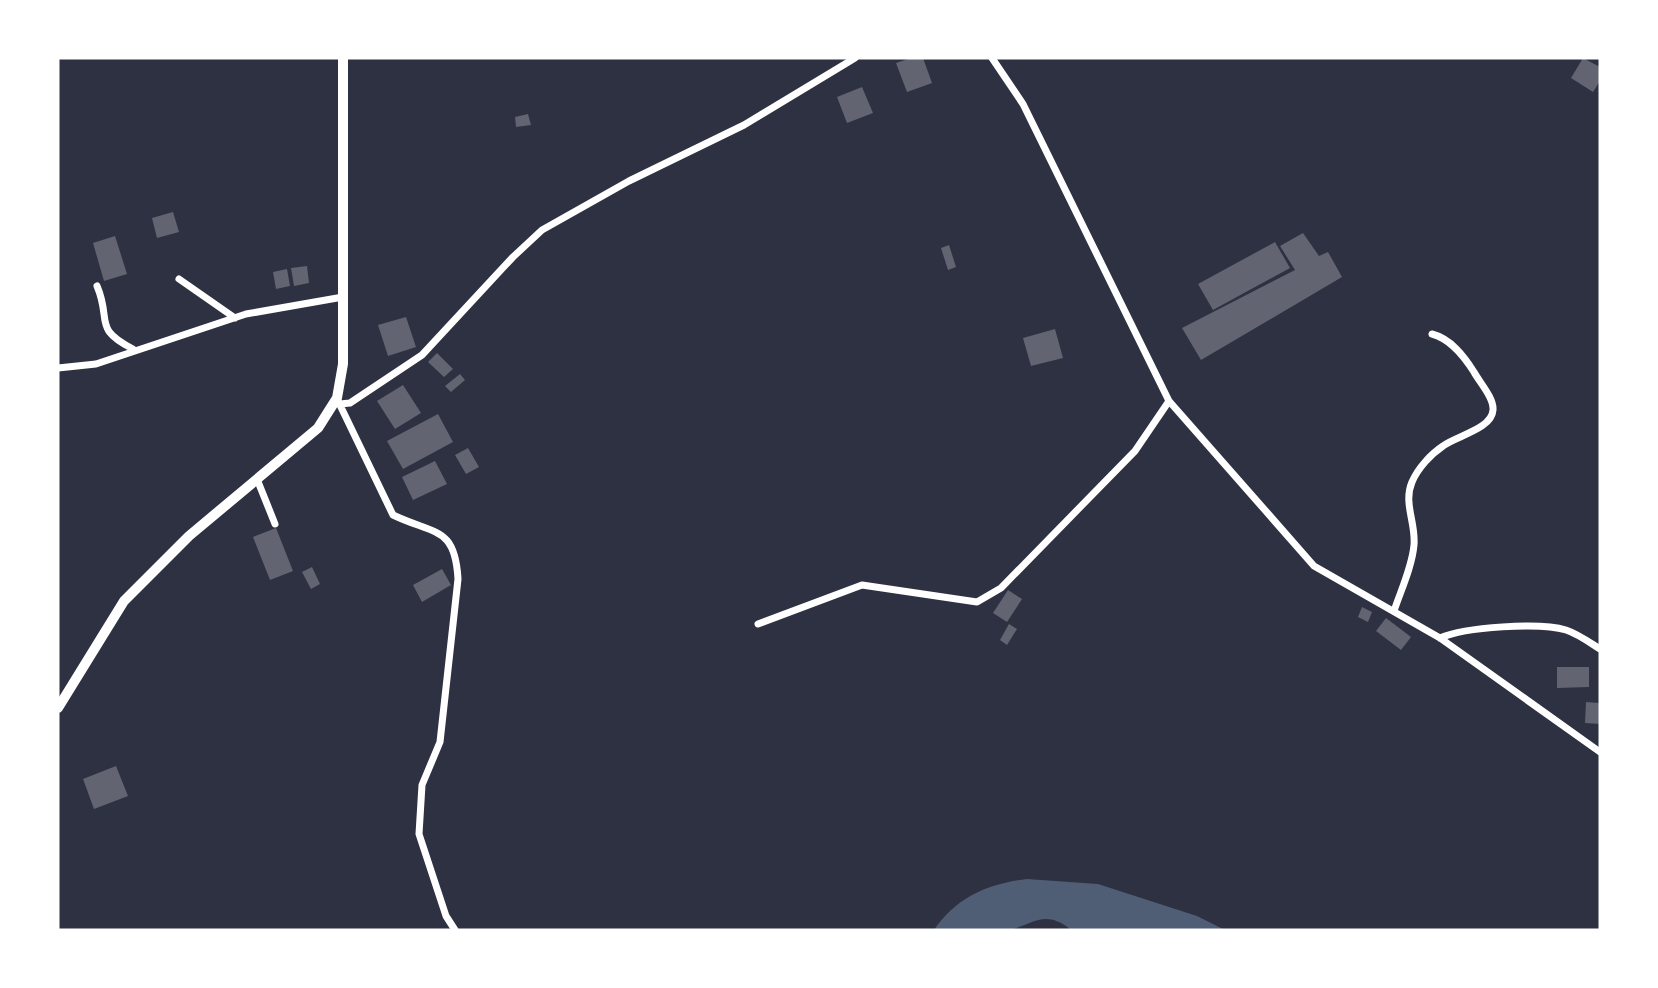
<svg xmlns="http://www.w3.org/2000/svg" width="1658" height="988" viewBox="0 0 1658 988" font-family="'Alegreya Sans',sans-serif">
	<rect width="100%" height="100%" fill="#2d3142"/>
	<path fill="#4f5d75" d="M1027,879L1098,884L1197,916L1225,930H1071C1042,906 1030,929 1005,930C982,932 958,930 934,930C956,897 989,883 1027,879Z"/>
	<path fill="#626471" d="M911,58H923L932,83L907,92L896,63Z
		M1583,58L1600,67V81L1593,92L1571,78Z
		M862,87L873,113L847,123L837,97Z
		M528,114L531,125L516,127L515,117Z
		M173,212L179,232L157,238L152,218Z
		M1303,233L1319,256L1328,252L1342,277L1201,360L1182,328L1295,270L1280,246Z
		M115,236L127,274L104,281L93,243Z
		M1275,242L1290,268L1213,310L1198,284Z
		M949,245L956,267L948,270L941,248Z
		M307,266L309,283L294,286L291,268Z
		M287,269L290,286L276,289L273,272Z
		M406,317L416,347L388,356L378,325Z
		M1055,329L1063,358L1031,366L1023,338Z
		M437,353L453,369L444,377L428,362Z
		M460,374L465,380L451,392L445,386Z
		M403,385L421,413L395,429L377,401Z
		M438,414L453,442L403,469L387,441Z
		M468,448L479,467L466,474L455,455Z
		M435,461L447,484L413,500L402,477Z
		M276,528L293,571L270,580L253,537Z
		M312,567L320,584L311,589L302,572Z
		M442,569L451,585L422,602L413,585Z
		M1008,590L1022,599L1007,622L993,613Z
		M1362,607L1372,612L1368,622L1358,617Z
		M1386,618L1411,637L1401,650L1376,631Z
		M1009,624L1017,629L1007,645L1000,640Z
		M1557,667H1589V687L1557,688Z
		M1586,702L1600,703V724L1585,723Z
		M116,766L128,796L94,809L83,779Z"/>
	<g fill="none" stroke-linecap="round" stroke-linejoin="round">
		<path stroke="#fff" stroke-width="7" d="M992,58L1023,104L1169,401L1264,509L1314,566L1440,638L1600,752
			M179,279L235,318
			M97,286C112,321 92,328 133,349
			M58,368L96,364L246,314L343,297
			M339,403L393,515C435,535 455,526 458,579L440,742L422,785L419,834L446,916L455,930
			M340,404L350,403L422,355L513,257L542,230L629,181L744,125L855,58
			M257,479L275,524
			M1394,611C1401,590 1412,567 1414,545C1416,523 1403,503 1412,482C1418,468 1431,454 1443,446C1456,436 1492,429 1493,410C1494,398 1480,383 1474,372C1464,356 1451,339 1432,334
			M758,624L862,585L977,602L1001,588L1135,451L1169,401
			M1440,638C1465,627 1540,622 1566,630C1578,634 1589,642 1600,649"/>
		<path stroke="#fff" stroke-width="10" d="M58,708L124,601L189,536L318,428L337,398L343,364V58"/>
	</g>
	<rect width="1658" height="988" fill="none" stroke="#ffffff" stroke-width="119"/>
</svg>
